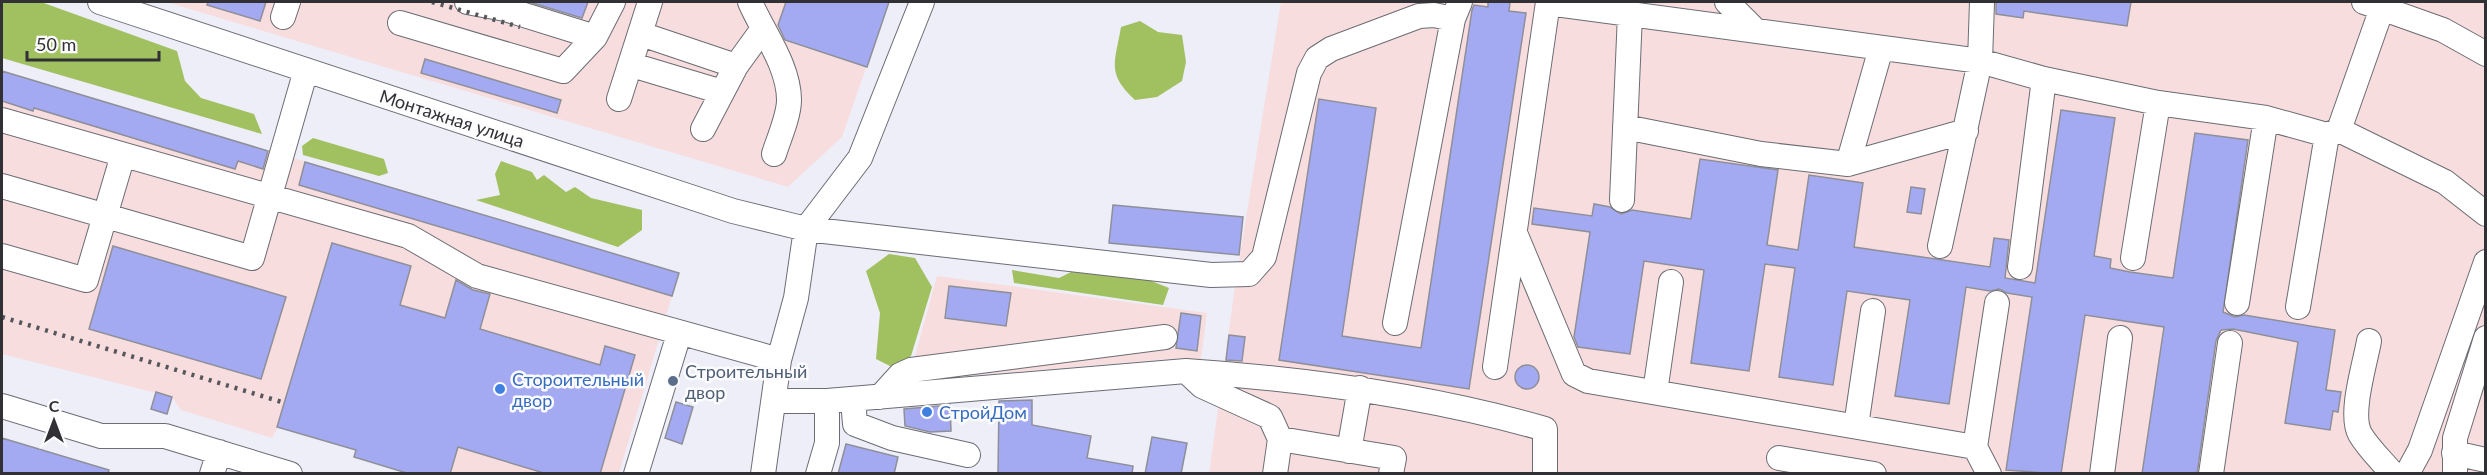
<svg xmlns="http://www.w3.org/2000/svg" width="2487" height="475" viewBox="0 0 2487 475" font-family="Lato,sans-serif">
	<rect width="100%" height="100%" fill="#edeef8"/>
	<path fill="#f8dddf" d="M166,2H889L842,137L788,187Z
		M1281,2H2485V473L1209,474L1235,286Z
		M2,71L679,273L619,473H410L356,450L278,427L272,438L181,410L172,397L2,354Z
		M937,276L1207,313L1201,359L1182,358L908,381Z"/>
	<path fill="#a1c060" d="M2,2H41L177,51L185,81L201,98L254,114L262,134L2,58Z
		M1140,21L1158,32L1182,35L1186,62L1182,81L1157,97L1135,100C1106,73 1115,63 1121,27Z
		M313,138L384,159L388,173L379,176L303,155L302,146Z
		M501,161L532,172L537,180L544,175L566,192L575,187L591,198L642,210V230L618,247L476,200L500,195L495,174Z
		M889,254L915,258L932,287L911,356L894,368L876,359L880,313L866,271Z
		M1012,270L1059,278L1071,272L1139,276L1169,288L1163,305L1014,283Z"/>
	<path fill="#a4aaf2" stroke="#8e8f98" stroke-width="1.5" d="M208,2H266L260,21L207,5Z
		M529,2H588L582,18Z
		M786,2H889L867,67L785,40L778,25Z
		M1488,2H1510L1509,11L1526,13L1469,389L1279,360L1319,99L1376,108L1342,336L1421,348L1472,10L1474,5L1488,7Z
		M1996,2H2131L2127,26L2024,11L2023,18L1996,14Z
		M425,59L561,100L557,113L421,73Z
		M2,71L268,151L263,169L238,161L235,169L34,108L33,111L2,101Z
		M2061,110L2115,118L2094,256L2111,259L2110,268L2130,272L2173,278L2195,133L2248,140L2223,312L2235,317L2244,315L2335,330L2326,390L2341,392L2338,412L2333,411L2330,430L2285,423L2298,342L2233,329L2221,330L2216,341L2197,474H2142L2164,327L2085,315L2061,474L2006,470L2032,297L2007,293L1999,289L1990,291L1966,287L1949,404L1895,396L1910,300L1847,291L1833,385L1779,377L1795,268L1765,264L1749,371L1691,363L1704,270L1644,261L1630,354L1578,347L1574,337L1590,232L1532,224L1534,208L1592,216L1594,204L1610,207L1621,214L1632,210L1691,219L1700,159L1778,170L1767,245L1798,250L1809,175L1863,183L1854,247L1990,267L1994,238L2009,240L2005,278L2035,283Z
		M305,162L679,273L672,296L299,185Z
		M1911,187L1925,189L1921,214L1907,212Z
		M1113,205L1243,217L1239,255L1109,243Z
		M332,243L411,266L400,305L445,318L456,280L473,290L490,294L480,329L600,365L605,346L635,355L600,474H547L458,447L450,474H410L354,457L356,450L277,427Z
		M113,246L286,297L261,379L89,329Z
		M949,286L1011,293L1006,326L945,318Z
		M1181,313L1201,316L1197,351L1176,348Z
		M1229,335L1245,337L1242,361L1226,360Z
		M1515 377a12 12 0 1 1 24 0a12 12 0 1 1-24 0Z
		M156,392L172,397L167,414L151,409Z
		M1032,400V425L1091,436L1087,458L1133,466L1132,474H998L999,401Z
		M676,402L693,407L682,444L665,438Z
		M950,405L951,431L930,432L905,426L904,409Z
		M1152,437L1187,443L1181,474H1145Z
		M2,438L109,470L108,474H2Z
		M846,444L898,457L894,474H838Z"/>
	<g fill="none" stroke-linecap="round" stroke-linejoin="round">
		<g stroke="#6b6c74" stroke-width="26">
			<path id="minor" d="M100,2L733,211L806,229L1211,275L1249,274L1264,257L1309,73L1317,58L1331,49L1419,16L1434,15L1453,19
				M467,2L505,9L595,37
				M750,2C763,32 789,66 789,100C789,116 779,138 774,154
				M1727,2L1756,31
				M2364,2L2443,30L2486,54
				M1548,3L1980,61L2044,79L2158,103L2266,118L2327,135L2339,130L2382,8
				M283,17L288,2
				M400,23L563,71L595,37L613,2
				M641,34L736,66
				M632,65L722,92
				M619,99L650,2
				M2,120L408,236L477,276L779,360
				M1625,127L1761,154L1848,164L1966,131
				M703,129L736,66L762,30
				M2339,130L2445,182L2486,214
				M1848,164L1881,48
				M2,186L252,258L306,70
				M1622,200L1630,14
				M1515,233L1574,374L1588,381L1975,447
				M1940,246L1980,61L1982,2
				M2,256L86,280L123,155
				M2133,258L2158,103
				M2020,267L2044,79
				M2237,303L2266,118
				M2298,307L2327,135
				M1395,323L1453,19L1460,2
				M2369,341C2365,364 2349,414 2360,434C2368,448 2382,461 2393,474
				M1495,367L1548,2
				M1186,371L1202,386L1270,417L1280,439L1275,474
				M1655,392L1671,282
				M880,397L900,375L911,370L1165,337
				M853,399L855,424L892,438L968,455
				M775,401H827L1186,371C1305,379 1430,396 1545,429V474
				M2,406L101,436H165L290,474
				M1856,426L1873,311
				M1280,439L1394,458L1391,474
				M1349,451L1360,388
				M2454,453L2486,460
				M1779,458L1874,474
				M212,474L219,452
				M636,474L679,334
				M763,474L779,360L796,298L806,229L860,158L922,2
				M818,474L827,443V401
				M1989,474L1975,447L1997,303
				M2102,474L2120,338
				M2211,474L2230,343
				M2407,474L2420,450L2486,262
				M2455,474V438L2486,338"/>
		</g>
		<use href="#minor" stroke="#fff" stroke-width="24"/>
		<path stroke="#56575c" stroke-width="4.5" stroke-dasharray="3 6" stroke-linecap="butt" d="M432,2L520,27
			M2,317L285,403"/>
	</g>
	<circle fill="#5c6f8a" stroke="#fcfcfe" stroke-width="2" cx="673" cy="381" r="6"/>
	<g fill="#3f7fe0" stroke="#fcfcfe" stroke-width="2">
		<circle cx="500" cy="389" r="6"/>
		<circle cx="927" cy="412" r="6"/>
	</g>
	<g text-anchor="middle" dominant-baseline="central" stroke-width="5" stroke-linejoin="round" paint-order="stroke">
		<g font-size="18" fill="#313135" stroke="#fcfcfe">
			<text transform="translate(452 118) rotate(18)">Монтажная улица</text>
		</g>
		<g font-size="18" fill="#4e5e75" stroke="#fcfcfe" text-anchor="start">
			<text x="685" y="371">Строительный<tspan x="685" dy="21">двор</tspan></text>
		</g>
		<g font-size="18" fill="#366cbe" stroke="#fcfcfe" text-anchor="start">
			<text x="512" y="379">Стороительный<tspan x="512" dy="21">двор</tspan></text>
			<text x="939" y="412">СтройДом</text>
		</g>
	</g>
	<rect width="2487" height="475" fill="none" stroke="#313135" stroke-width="6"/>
	<g transform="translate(54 421)" stroke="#fcfcfe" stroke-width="4.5" paint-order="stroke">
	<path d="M0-4.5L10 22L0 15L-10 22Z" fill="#313135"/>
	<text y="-9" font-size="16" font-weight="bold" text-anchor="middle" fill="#313135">С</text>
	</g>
	<path d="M27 51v9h132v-9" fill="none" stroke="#313135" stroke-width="3"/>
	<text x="36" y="51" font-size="18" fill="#313135" stroke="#fcfcfe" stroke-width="4.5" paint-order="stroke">50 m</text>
</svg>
